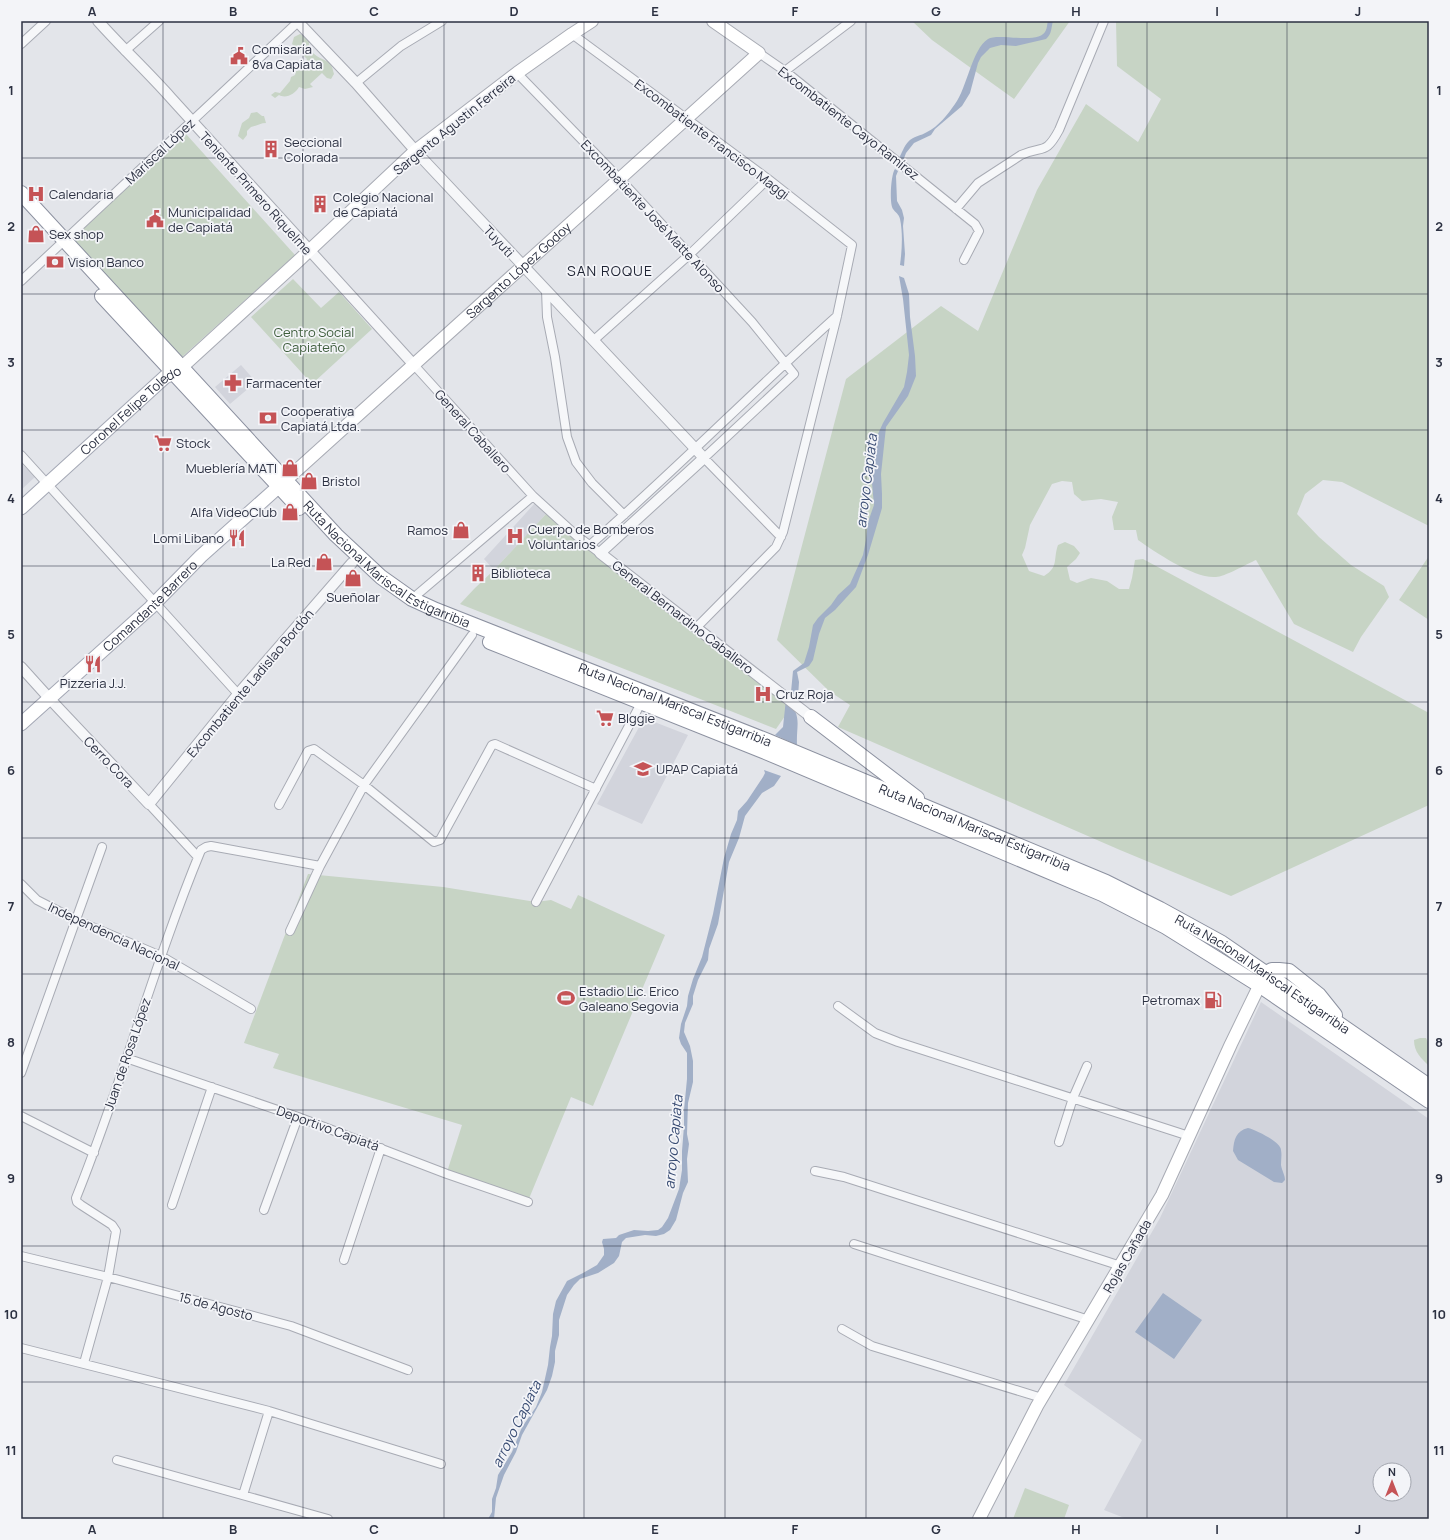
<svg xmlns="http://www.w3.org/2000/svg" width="1450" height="1540" viewBox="0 0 1450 1540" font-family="Manrope,sans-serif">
	<rect width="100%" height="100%" fill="#e3e5ea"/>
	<path fill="#d2d4dc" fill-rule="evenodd" d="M241,365L256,382L230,404L215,387Z
		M21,463L35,477L21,490Z
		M535,503L547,513L494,570L484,559Z
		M644,718L688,735L642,824L597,804Z
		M1261,1002L1429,1119V1519H1127L1104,1510L1142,1440L1064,1385L1160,1218ZM1380,1470H1404V1494H1380Z"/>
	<path fill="#c7d4c5" d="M912,21H1070L1014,99L932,40Z
		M1116,21H1429V526L1342,482L1323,480L1305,494L1297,514L1319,537L1351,565L1384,586L1389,597L1361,637L1353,652L1294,624L1256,560C1247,564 1224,577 1216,577C1195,579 1155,552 1138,540L1136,530H1114L1112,517L1118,502L1101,499L1082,501L1074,494L1072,482L1062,481L1052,484L1030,525L1025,548L1022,555L1029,571L1044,576C1059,567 1053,559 1058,545L1065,542L1074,546L1080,553L1076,559L1067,567L1070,580L1077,583L1091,578L1107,581L1119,589H1129L1132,578L1135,560L1143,559L1429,713V805L1231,896L1120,850L838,727L850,705L829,691L777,640L846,379L941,306L978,331L1037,190L1086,104L1138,142L1161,99L1117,66Z
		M300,34L309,37V50C312,52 316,56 320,58C330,63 331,61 334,74L331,79L327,78L322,73L310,84L313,87L305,89L299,87C295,94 286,99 279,95L275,98L271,95L275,92L280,93L290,81L291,77L295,75L296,71L302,70L307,59L292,44L294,37Z
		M257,112L262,116H264L266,123C260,123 257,126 251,127L247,131V135L243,140L238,136L242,123L249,118L251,113Z
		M186,134L295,255L182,357L69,240Z
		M293,279L321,308L339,292L372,329L312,384L251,317Z
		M547,513L792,706L776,729L460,604L475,588L494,570Z
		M1429,556V620L1399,600Z
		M308,874L443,887L536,902L551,900L571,909L578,895L665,935L593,1106L571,1097L528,1201L447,1172L462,1125L273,1068L279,1054L244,1043Z
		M1420,1038H1426L1429,1044V1066C1421,1058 1414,1052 1414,1040Z
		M1025,1488L1069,1505L1064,1519H1013Z"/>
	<path fill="#a1afc7" d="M1048,21H1053C1051,28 1052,34 1046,39L1016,46L1001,45L990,48L981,57L978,63L970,93L962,106L935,129L931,135L914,143L906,153L903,161L899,158C902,153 904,146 908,142C913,136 921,136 927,132C938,127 948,114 955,104C967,88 972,49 988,39C999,32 1040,46 1046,30C1047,28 1047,24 1048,21Z
		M895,169L898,171L896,176L897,201L902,210L904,218L903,226L905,254L904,266L900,265C902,250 903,233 900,219C899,214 895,212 893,209C889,203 891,174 895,169Z
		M899,276L904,278L909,294L910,317L915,356L916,376L908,396L886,427L881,474L882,494V508L868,555L856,587L835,610L825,618L819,634L813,660L809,666L797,672L799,682L798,697L791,692L793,671L804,663L809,647L813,625L818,618L831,605L838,595L850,584L863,555L866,540L868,522L874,505L872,483L878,434L883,423L904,387L907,372L909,355L903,299Z
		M786,699C803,716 796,724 797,745L775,735L783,727Z
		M764,770L781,776L774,786L762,793L745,816L739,838L729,862L718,924L709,949L708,960L698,980L693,996V1004L685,1023L684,1032L690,1046L693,1061V1082L688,1103L687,1134L689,1144L687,1159L688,1182L683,1193L676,1220L670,1230L664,1234L656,1236L645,1235L626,1238L622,1242L619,1256L614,1263L598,1273L580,1279L574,1285L567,1295L559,1320V1335L555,1351V1362L552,1376L547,1390L522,1435L516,1452L504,1475L496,1498L494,1519H488L492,1512V1499L496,1488L498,1475L512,1452L522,1427L536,1407L542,1392L548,1365L550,1347L552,1336L553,1314L556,1301L567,1281L583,1273L597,1265L604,1255V1249L602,1242L603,1239L616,1238L619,1235L634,1230L648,1231L658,1230L662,1227L668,1218L679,1189L682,1170V1151L684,1126V1110L687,1079V1053L681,1044L679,1038L681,1024L687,1006L688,996L693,979L702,957L713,914L724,858L731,834L737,820L738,811L747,801L763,777L765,773Z
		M1248,1128C1256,1130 1281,1142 1281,1150C1282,1155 1281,1160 1281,1165C1282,1171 1285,1175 1285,1180L1282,1183L1274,1182L1238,1160L1233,1151C1234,1139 1236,1131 1248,1128Z
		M1163,1293L1202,1320L1174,1359L1135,1332Z"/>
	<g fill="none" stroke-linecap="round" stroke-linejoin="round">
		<g stroke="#a8abb4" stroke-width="10">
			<path id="minor" d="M572,34L768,179L852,245L837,316L783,532L776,547L697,627
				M21,44L46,21
				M125,51L159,21
				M759,53L785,71L975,224L979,231L964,260
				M785,71L851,21
				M517,73L619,178L752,322L794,374L704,458L781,537
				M356,83L401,46L442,21
				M956,209L978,183L1021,155C1043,145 1045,156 1059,130L1104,21
				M21,281L299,21
				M546,290L547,317L555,357L567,437L576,462L592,483L624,515
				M594,340L689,255L768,179
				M414,365L533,496L577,536L600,553
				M21,455L238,694
				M590,545C675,471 753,391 837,316
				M412,599L533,496
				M149,804L198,857
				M279,805L308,751L314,749L364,785L434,842L440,840L492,745L495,744L596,789
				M21,884L37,900L76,920L161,956L251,1009
				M536,902L641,703
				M290,931L320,866L364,785L472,635
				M838,1006L875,1033L898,1042L1189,1136
				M126,1058L298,1117L447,1174L528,1202
				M21,1073L102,847
				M21,1116L94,1153
				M1059,1142L1073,1098L1087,1066
				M815,1171L844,1177L1121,1266
				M172,1205L212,1087
				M264,1210L298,1117
				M854,1244L1089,1320
				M21,1256L108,1277L291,1326L408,1370
				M344,1260L381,1148
				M842,1329L872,1346L1042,1398
				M21,1348L269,1411L441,1464
				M84,1363L108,1277L116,1231L112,1225L81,1205L77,1202L76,1198C122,1084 154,964 201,850L206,847L211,846L320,866
				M117,1460L328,1519
				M243,1495L269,1411"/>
		</g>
		<g stroke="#a8abb4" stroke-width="12">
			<path id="tertiary" d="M98,21C122,48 148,72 171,98C252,187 333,276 414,365
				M297,21L356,83L420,156L704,458L600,553L811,717
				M21,667L49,698L149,804L239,693L352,563"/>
		</g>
		<g stroke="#a8abb4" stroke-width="14">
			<g id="secondary">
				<path d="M182,367L296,263L415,151L517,73L572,34L592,21"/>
				<path id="s1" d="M286,480L759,53L713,21"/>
				<path d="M979,1519L1037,1406L1162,1195L1231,1044L1263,978"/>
			</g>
		</g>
		<g stroke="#a4a8b5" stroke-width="15">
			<g id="primary">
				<path id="s2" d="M21,508L165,377L174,373L182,367"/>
				<path id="s3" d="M21,724L150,608L201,556L286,480"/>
			</g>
		</g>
		<g stroke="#8c91a0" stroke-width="16">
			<g id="trunk">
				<path id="s4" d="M21,193L336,535L381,577L412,599L436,610L768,741L1106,882L1160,909L1222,943L1429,1086"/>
				<path d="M102,296L299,508"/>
				<path d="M490,642L763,751L1102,894L1166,927L1259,985L1429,1101"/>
				<path d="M811,717L917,798"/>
				<path d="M1266,973L1272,970H1279L1289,971L1319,995L1335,1015"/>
			</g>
		</g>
		<use href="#minor" stroke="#f6f7f9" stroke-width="8"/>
		<use href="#tertiary" stroke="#f6f7f9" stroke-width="10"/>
		<use href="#secondary" stroke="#fff" stroke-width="12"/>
		<use href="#primary" stroke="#fff" stroke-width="13"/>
		<use href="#trunk" stroke="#fff" stroke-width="14"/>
	</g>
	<path fill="none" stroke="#2c3142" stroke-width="1" stroke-opacity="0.55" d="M163,21V1519M303,21V1519M444,21V1519M584,21V1519M725,21V1519M866,21V1519M1006,21V1519M1147,21V1519M1287,21V1519M21,158H1429M21,294H1429M21,430H1429M21,566H1429M21,702H1429M21,838H1429M21,974H1429M21,1110H1429M21,1246H1429M21,1382H1429"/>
	<defs>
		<g id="civic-bare" transform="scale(1.38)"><path d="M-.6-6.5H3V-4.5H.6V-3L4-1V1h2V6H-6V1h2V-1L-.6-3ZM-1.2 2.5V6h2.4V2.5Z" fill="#c55356" stroke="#f3f4f8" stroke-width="2.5" paint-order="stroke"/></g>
		<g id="building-bare" transform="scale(1.38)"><path d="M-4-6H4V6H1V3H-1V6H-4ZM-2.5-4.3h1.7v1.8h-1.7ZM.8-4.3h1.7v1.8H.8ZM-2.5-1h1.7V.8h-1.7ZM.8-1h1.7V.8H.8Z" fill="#c55356" stroke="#f3f4f8" stroke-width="2.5" paint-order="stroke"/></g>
		<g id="hospital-bare" transform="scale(1.38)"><path d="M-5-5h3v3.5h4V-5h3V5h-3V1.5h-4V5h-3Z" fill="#c55356" stroke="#f3f4f8" stroke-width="2.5" paint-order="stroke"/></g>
		<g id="shop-bare" transform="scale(1.38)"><path d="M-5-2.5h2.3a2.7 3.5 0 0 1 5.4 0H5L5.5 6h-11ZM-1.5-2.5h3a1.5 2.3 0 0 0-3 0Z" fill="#c55356" stroke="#f3f4f8" stroke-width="2.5" paint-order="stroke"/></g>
		<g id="bank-bare" transform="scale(1.38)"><path d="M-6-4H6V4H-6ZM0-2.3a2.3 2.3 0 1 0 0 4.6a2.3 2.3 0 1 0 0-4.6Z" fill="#c55356" stroke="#f3f4f8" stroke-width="2.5" paint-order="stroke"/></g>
		<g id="pharmacy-bare" transform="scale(1.38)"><path d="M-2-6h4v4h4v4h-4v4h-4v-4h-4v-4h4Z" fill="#c55356" stroke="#f3f4f8" stroke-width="2.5" paint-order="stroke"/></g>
		<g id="supermarket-bare" transform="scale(1.38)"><path d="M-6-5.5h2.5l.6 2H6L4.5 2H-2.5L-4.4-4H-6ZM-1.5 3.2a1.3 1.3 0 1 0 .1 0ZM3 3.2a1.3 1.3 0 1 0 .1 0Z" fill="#c55356" stroke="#f3f4f8" stroke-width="2.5" paint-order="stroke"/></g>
		<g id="restaurant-bare" transform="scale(1.38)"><path d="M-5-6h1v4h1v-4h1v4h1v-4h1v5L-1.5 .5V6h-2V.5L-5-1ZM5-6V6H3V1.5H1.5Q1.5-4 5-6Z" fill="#c55356" stroke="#f3f4f8" stroke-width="2.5" paint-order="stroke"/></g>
		<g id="university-bare" transform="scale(1.38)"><path d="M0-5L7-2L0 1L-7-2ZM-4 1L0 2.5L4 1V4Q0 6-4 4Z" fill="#c55356" stroke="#f3f4f8" stroke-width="2.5" paint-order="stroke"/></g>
		<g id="stadium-bare" transform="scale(1.38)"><path d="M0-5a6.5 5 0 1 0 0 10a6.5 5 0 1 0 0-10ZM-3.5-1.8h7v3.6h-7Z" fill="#c55356" stroke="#f3f4f8" stroke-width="2.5" paint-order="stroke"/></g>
		<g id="fuel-bare" transform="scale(1.38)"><path d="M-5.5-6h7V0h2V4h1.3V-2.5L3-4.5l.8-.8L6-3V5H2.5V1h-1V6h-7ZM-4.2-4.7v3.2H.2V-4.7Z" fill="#c55356" stroke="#f3f4f8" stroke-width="2.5" paint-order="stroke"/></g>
	</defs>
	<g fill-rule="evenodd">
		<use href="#civic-bare" x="239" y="56"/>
		<use href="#building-bare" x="271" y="149"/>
		<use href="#hospital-bare" x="36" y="194"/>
		<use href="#building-bare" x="320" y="204"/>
		<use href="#civic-bare" x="155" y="219"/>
		<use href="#shop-bare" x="36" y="234"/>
		<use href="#bank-bare" x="55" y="262"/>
		<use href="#pharmacy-bare" x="233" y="383"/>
		<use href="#bank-bare" x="268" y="418"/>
		<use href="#supermarket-bare" x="163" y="443"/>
		<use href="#shop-bare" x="290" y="468"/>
		<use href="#shop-bare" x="309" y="481"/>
		<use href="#shop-bare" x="290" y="512"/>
		<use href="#shop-bare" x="461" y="530"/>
		<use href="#hospital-bare" x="515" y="536"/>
		<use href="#restaurant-bare" x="237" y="538"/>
		<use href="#shop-bare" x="324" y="562"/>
		<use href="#building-bare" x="478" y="573"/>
		<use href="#shop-bare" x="353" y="578"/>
		<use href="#restaurant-bare" x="93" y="664"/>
		<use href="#hospital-bare" x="763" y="694"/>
		<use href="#supermarket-bare" x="605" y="718"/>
		<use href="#university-bare" x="643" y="769"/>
		<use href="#stadium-bare" x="566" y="998"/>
		<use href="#fuel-bare" x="1213" y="1000"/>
	</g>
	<g text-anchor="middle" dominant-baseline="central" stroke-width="3.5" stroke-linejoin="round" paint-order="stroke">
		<g font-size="13" fill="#2c3142" stroke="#f3f4f8" text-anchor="start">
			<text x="252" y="49">Comisaría<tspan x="252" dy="15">8va Capiata</tspan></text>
			<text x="284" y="142">Seccional<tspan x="284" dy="15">Colorada</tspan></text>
			<text x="49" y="194">Calendaria</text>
			<text x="333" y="197">Colegio Nacional<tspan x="333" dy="15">de Capiatá</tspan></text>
			<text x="168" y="212">Municipalidad<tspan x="168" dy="15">de Capiatá</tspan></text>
			<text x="49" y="234">Sex shop</text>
			<text x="68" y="262">Vision Banco</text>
			<text x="246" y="383">Farmacenter</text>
			<text x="281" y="411">Cooperativa<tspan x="281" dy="15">Capiatá Ltda.</tspan></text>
			<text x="176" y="443">Stock</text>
			<text x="277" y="468" text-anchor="end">Mueblería MATI</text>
			<text x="322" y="481">Bristol</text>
			<text x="277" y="512" text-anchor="end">Alfa VideoClub</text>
			<text x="528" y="529">Cuerpo de Bomberos<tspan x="528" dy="15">Voluntarios</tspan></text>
			<text x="448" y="530" text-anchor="end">Ramos</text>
			<text x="224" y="538" text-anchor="end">Lomi Libano</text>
			<text x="311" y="562" text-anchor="end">La Red</text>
			<text x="491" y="573">Biblioteca</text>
			<text x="353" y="597" text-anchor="middle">Sueñolar</text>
			<text x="93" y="683" text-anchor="middle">Pizzeria J.J.</text>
			<text x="776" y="694">Cruz Roja</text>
			<text x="618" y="718">BIggie</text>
			<text x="656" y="769">UPAP Capiatá</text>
			<text x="579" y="991">Estadio Lic. Erico<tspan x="579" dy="15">Galeano Segovia</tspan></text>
			<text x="1200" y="1000" text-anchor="end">Petromax</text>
		</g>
		<g font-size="13" fill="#2c3142" stroke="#f3f4f8">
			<text transform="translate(849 123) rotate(38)">Excombatiente Cayo Ramírez</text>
			<text transform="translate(454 124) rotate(-39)">Sargento Agustin Ferreira</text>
			<text transform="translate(712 139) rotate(37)">Excombatiente Francisco Maggi</text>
			<text transform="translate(160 151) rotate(-43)">Mariscal López</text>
			<text transform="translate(256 193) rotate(48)">Teniente Primero Riquelme</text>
			<text transform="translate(653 216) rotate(47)">Excombatiente José Matte Alonso</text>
			<text transform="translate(499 241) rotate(47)">Tuyuti</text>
			<text stroke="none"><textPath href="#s1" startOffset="313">Sargento López Godoy</textPath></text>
			<text stroke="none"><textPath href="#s2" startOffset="147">Coronel Felipe Toledo</textPath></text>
			<text transform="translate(473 431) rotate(48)">General Caballero</text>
			<text stroke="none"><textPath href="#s4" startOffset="524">Ruta Nacional Mariscal Estigarribia</textPath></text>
			<text stroke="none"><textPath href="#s3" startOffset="175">Comandante Barrero</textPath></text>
			<text transform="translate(683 617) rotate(38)">General Bernardino Caballero</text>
			<text transform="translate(250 683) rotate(-50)">Excombatiente Ladislao Bordón</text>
			<text stroke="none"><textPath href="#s4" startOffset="848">Ruta Nacional Mariscal Estigarribia</textPath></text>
			<text transform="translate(109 762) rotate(46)">Cerro Cora</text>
			<text stroke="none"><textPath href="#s4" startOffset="1172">Ruta Nacional Mariscal Estigarribia</textPath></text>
			<text transform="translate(114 936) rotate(25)">Independencia Nacional</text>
			<text stroke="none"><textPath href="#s4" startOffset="1496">Ruta Nacional Mariscal Estigarribia</textPath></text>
			<text transform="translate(127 1054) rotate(-71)">Juan de Rosa López</text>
			<text transform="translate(328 1128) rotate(20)">Deportivo Capiatá</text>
			<text transform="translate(1127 1256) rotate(-60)">Rojas Cañada</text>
			<text transform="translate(216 1306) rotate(15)">15 de Agosto</text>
		</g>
		<g font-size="13" fill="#3d5c3b" stroke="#f3f4f8">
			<text x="314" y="332">Centro Social<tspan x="314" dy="15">Capiateño</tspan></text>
		</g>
		<g font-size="14" letter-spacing="1" fill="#1e2333" stroke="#f3f4f8">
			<text x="610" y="270">SAN ROQUE</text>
		</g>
		<g font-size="14" font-style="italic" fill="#394c73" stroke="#f3f4f8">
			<text transform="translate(866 481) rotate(-83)">arroyo Capiata</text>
			<text transform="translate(673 1142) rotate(-85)">arroyo Capiata</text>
			<text transform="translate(516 1424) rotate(-64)">arroyo Capiata</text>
		</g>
	</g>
	<rect width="1450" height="1540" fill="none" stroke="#f3f4f8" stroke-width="44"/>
	<g transform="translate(1392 1482)"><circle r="19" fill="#f3f4f8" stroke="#a3a6af"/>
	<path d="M0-3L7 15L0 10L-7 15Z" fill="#c55356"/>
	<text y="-6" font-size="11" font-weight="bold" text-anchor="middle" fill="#2c3142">N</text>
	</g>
	<rect x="22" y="22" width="1406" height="1496" fill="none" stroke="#2c3142" stroke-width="1.5"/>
	<g font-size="13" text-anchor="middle" font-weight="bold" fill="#2c3142">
		<text x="92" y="16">A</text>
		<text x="233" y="16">B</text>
		<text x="374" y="16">C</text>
		<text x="514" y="16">D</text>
		<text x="655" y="16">E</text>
		<text x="795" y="16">F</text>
		<text x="936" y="16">G</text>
		<text x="1076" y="16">H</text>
		<text x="1217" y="16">I</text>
		<text x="1358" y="16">J</text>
		<text x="11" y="95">1</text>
		<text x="1439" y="95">1</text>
		<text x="11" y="231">2</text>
		<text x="1439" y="231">2</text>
		<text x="11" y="367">3</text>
		<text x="1439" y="367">3</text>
		<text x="11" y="503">4</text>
		<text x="1439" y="503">4</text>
		<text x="11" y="639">5</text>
		<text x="1439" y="639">5</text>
		<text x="11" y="775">6</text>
		<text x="1439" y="775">6</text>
		<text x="11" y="911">7</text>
		<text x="1439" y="911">7</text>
		<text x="11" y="1047">8</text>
		<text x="1439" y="1047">8</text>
		<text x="11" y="1183">9</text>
		<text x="1439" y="1183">9</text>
		<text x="11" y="1319">10</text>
		<text x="1439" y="1319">10</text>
		<text x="11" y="1455">11</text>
		<text x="1439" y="1455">11</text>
		<text x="92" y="1534">A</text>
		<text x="233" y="1534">B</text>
		<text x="374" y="1534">C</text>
		<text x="514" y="1534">D</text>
		<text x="655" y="1534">E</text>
		<text x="795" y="1534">F</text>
		<text x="936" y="1534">G</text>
		<text x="1076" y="1534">H</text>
		<text x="1217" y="1534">I</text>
		<text x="1358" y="1534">J</text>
	</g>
</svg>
